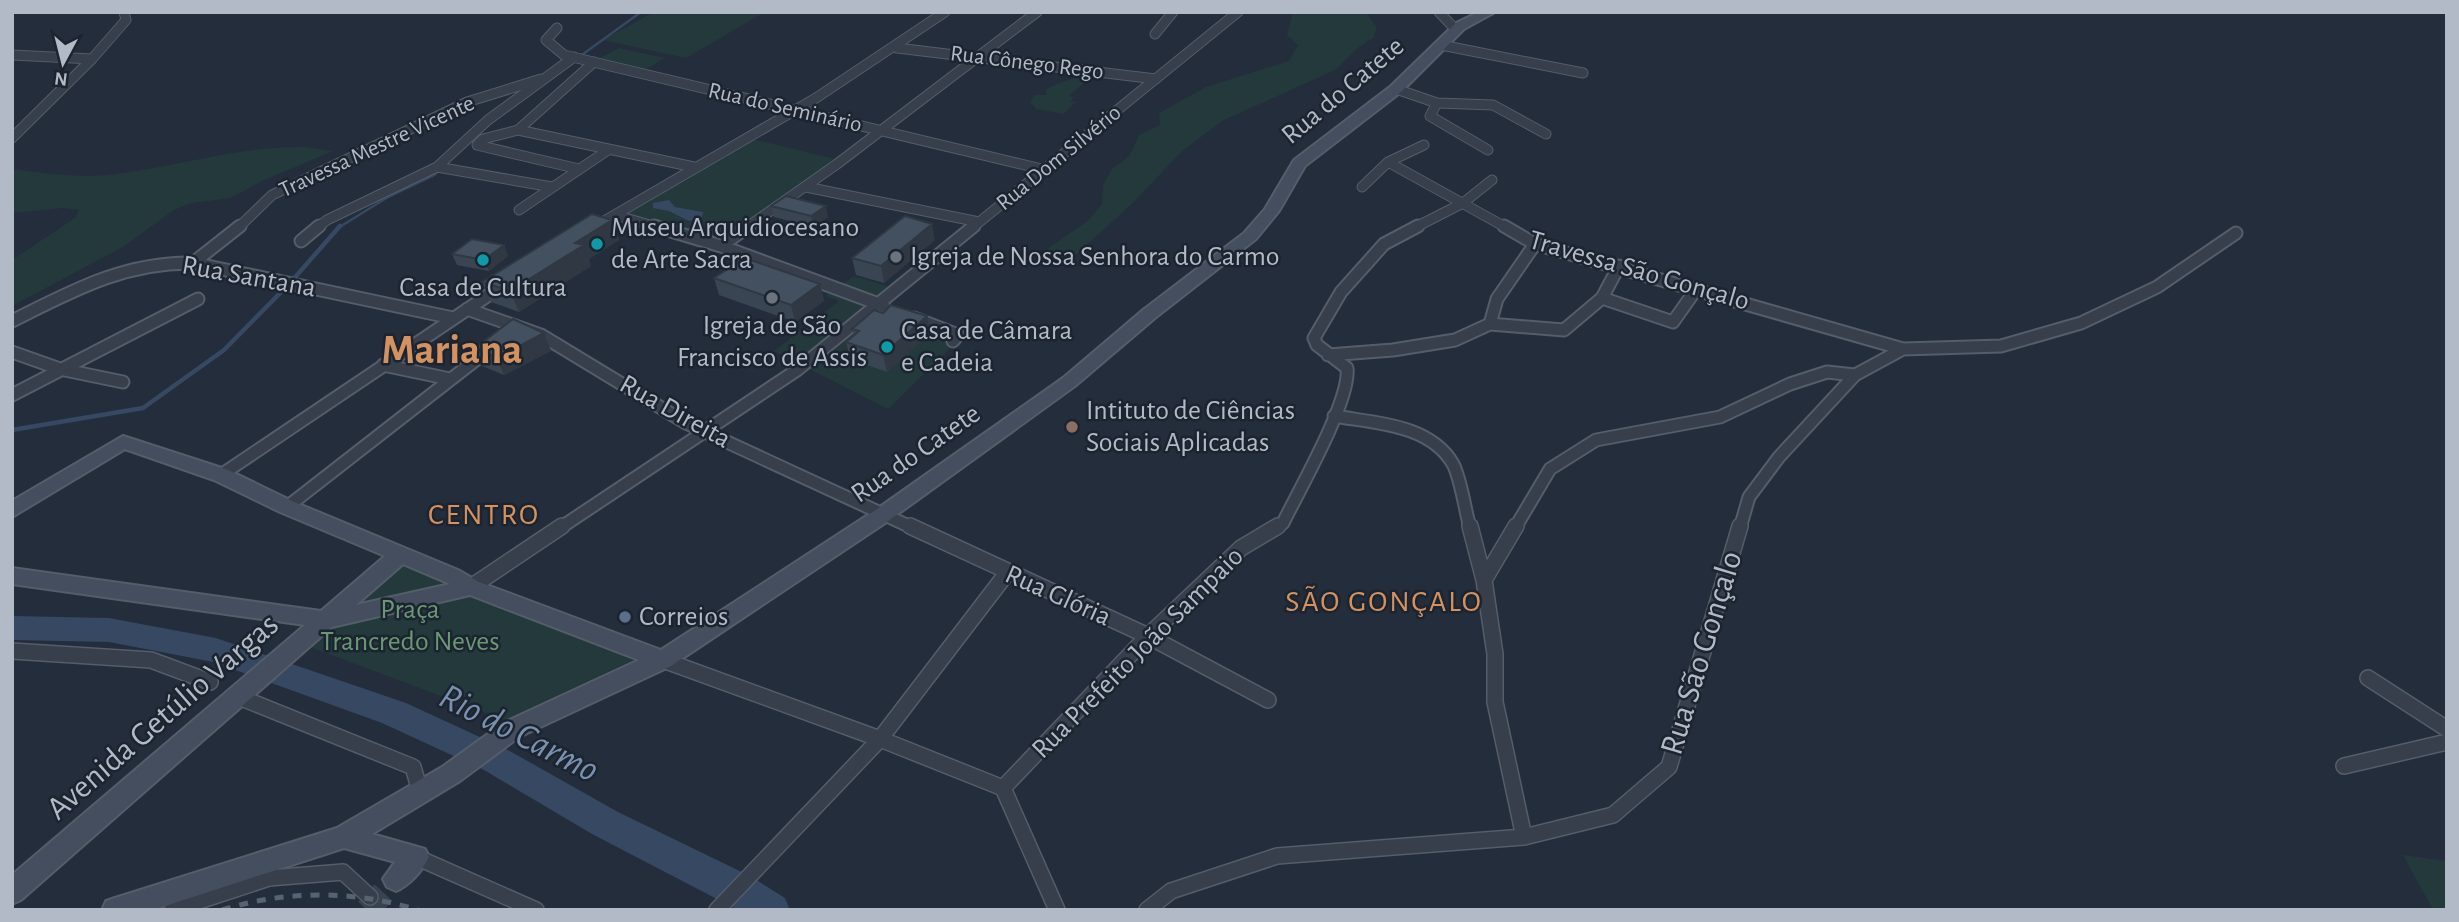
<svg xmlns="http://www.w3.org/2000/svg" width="2459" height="922" viewBox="0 0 2459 922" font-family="'Alegreya Sans',sans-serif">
	<rect width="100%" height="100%" fill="#232d3b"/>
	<path fill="#24393c" d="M654,12H765L686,58L602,40Z
		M1293,12H1366L1377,28L1373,38L1359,47L1335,70L1224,120L1206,133L1181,152L1135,201L1078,253L1062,261L1041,263L1044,251L1089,220L1102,203L1103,185L1112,169L1129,156L1139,135L1160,125L1159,113L1206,87L1289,61L1298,45L1287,35Z
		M619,48L665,58L646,69L600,58Z
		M1093,75L1069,96L1074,97L1070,101L1076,102L1063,114L1037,109L1030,102L1034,95H1047L1045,91C1053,83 1080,76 1093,75Z
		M749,138L835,159L720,244L621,211Z
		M305,147L333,151L262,181L231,198L192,203L174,210L123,247L12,306V260L75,218L79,210L63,208L12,213V169C45,173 76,178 108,175C174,168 238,146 305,147Z
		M854,276L897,289L876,307L968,331L888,409L774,351L839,301L825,296Z
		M396,560L633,660L505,720L299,643Z
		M2403,855L2447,861V910H2433Z"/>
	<path fill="#364862" d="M669,200L675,207L703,212L702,217L689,221L669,211L653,208V203Z"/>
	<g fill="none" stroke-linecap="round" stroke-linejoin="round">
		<path stroke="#364862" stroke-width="2.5" d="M579,57L641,12
			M338,228L388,197L434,175L465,146"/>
		<path stroke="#364862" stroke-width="4.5" d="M12,430L143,408L224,350L290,283L340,226"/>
		<path fill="#364862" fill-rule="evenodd" d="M12,616L109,618L216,638L406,703L508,750L618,812L750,876L785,898L790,910H738L592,834L484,770L382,723L213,662L109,642L12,640Z"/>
		<path stroke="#384250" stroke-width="24" stroke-dasharray="24 11" stroke-linecap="butt" d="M367,910L396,879"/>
		<g stroke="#545d69" stroke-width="11">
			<path id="street-far2" d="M1439,12L1456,30
				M557,28L546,40L564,55L1046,170
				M1155,34L1173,12
				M1441,45L1583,73
				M897,48L1156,79
				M12,55L92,59
				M594,62L518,130L694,167
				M1396,89L1437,103L1430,116L1488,150
				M1437,103L1493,105L1546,134
				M518,130L483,139L477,145L579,169
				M12,138L92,59L126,20L124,12
				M1388,162L1507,228
				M437,167L552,187
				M806,187L979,222
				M1362,187L1388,162L1424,145
				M519,210L608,150
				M615,215L660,228
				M594,227L816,98L945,12
				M238,228L272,195L467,102L541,79
				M317,228L327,220L437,167L488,120L574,57
				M746,228L837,164L1037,12
				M972,228L1238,12
				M1414,228L1463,203L1492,180"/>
		</g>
		<g stroke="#545d69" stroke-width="15">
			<path id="street-far1" d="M654,226L721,246L884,306
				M1504,226L1535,244L1903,349L2001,346L2081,323L2157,287L2236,233
				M301,241L319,226
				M721,246L749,226
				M193,263L240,226
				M1602,298L1619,266
				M467,309L541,335L686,423L913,528
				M914,318L958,335L953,341
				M12,321C72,291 124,262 193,263L453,318
				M1490,324L1564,330L1602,298L1673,322L1697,288
				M12,352L60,369L123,382
				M1328,355L1393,350L1455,340L1490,324L1497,299L1535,244
				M383,365L450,379
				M12,395L198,299
				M1334,416C1374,423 1430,424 1453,464C1461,479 1465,510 1470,528
				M221,475L499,288
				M287,507L491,348
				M560,528L797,370L974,226
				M1275,528L1283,523C1299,490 1351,400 1347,368L1317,345L1314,338L1341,292L1384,244L1418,226
				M1515,528L1550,469L1596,440L1720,417L1790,384L1827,372L1855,375
				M1740,528L1749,497L1779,457L1855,375L1903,349"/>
		</g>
		<g stroke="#545d69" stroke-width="18">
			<path id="street" d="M910,526L1148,636L1268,700
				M1470,526L1484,580L1495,654V702L1524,837
				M1484,580L1516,526
				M471,587L562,526
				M12,651L151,660L210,682
				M663,660L880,739L1003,788L1057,910
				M2368,678L2447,729
				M239,697L413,767L420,791
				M2344,766L2447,742
				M1003,788L1148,636L1241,548L1278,526
				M416,857L536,910
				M172,910L269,878L343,872L370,897
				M717,910L880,739L1007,573
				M1147,910L1171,891L1277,856L1524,837L1613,815L1669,767L1740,526"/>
		</g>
		<g stroke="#545d69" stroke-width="4">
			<path id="secondary" d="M1479,12H1495L1464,29L1401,92L1305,166L1279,211L1256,239L1155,318L1075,386L891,519L671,666L519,737L460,781L372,834L425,849L429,857C422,871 410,885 396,891L387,887L383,879L395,862L344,848L153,910H102L106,901L115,898L337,828L442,767L503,723L639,660L470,595L332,627L21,900L12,904V875L305,625L12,584V568L321,611L385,556L280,512L214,480L125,449L12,517V501L123,436L228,470L294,502L458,570L479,582L661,650L877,509L1063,378L1143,310L1244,233L1265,209L1294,160L1391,86L1456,23ZM403,564L450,584L356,605Z"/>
		</g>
		<use href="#street-far2" stroke="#363f4b" stroke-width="9"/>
		<use href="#street-far1" stroke="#363f4b" stroke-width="11"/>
		<use href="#street" stroke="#363f4b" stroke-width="15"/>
		<use href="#secondary" fill="#444e5e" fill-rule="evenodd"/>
		<path stroke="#586372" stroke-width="5" stroke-dasharray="9 9" stroke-linecap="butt" d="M222,910C285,890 355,890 418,910"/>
	</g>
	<path fill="#3a4553" d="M771,206L828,217L813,227L774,217Z
		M612,220L619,240L589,259L591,266L519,312L491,302L482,282Z
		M935,240L884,283L856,275L852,258Z
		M504,245L508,256L489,271L457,265L452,254Z
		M714,278L820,284L824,301L795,322L719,295Z
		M883,313L927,316L930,333L887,372L850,359L846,342L854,335L852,329Z
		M544,333L551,351L504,375L482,366L475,348Z"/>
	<path fill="#2f3843" d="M826,206L828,217L813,227L811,216Z
		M612,220L619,240L589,259L591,266L519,312L510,291L575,243Z
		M932,224L935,240L884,283L881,266Z
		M504,245L508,256L489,271L484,260Z
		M820,284L824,301L795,322L791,305Z
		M927,316L930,333L887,372L883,355Z
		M544,333L551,351L504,375L497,358Z"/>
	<path fill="#435060" stroke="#2f3843" stroke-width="2" d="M786,196L826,206L811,216L771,206Z
		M592,214L612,220L575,243L584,245L510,291L482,282Z
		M905,216L932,224L881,266L852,258Z
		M472,239L504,245L484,260L452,254Z
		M745,258L820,284L791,305L714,278Z
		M891,305L927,316L883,355L846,342L859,331L852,329L874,310L883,313Z
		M513,319L544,333L497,358L475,348Z"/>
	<g fill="#0f9aa8" stroke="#1c2430" stroke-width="2.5">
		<circle cx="597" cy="244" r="7"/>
		<circle cx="483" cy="260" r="7"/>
		<circle cx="887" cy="347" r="7"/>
	</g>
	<g fill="#6b7280" stroke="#1c2430" stroke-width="2.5">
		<circle cx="896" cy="257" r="7"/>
		<circle cx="772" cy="298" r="7"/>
	</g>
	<circle fill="#8d6e63" stroke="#1c2430" stroke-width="2.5" cx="1072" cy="427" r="7"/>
	<circle fill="#5c6f8a" stroke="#1c2430" stroke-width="2.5" cx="625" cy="617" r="7"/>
	<g text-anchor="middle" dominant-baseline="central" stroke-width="5" stroke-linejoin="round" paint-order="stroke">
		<g font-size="23" fill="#b2bac7" stroke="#1c2430">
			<text transform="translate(1027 63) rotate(7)">Rua Cônego Rego</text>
			<text transform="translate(785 108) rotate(13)">Rua do Seminário</text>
			<text transform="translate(377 147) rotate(-25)">Travessa Mestre Vicente</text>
			<text transform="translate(1059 158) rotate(-39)">Rua Dom Silvério</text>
		</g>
		<g font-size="28" fill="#b2bac7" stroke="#1c2430">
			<text transform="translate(1343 91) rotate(-40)">Rua do Catete</text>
			<text transform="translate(1639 271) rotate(16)">Travessa São Gonçalo</text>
			<text transform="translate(249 277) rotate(10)">Rua Santana</text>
			<text transform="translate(675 412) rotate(29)">Rua Direita</text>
			<text transform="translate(916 454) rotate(-35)">Rua do Catete</text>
			<text transform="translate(1058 596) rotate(24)">Rua Glória</text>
			<text transform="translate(1138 653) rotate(-45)">Rua Prefeito João Sampaio</text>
		</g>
		<g font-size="28" fill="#b2bac7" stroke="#1c2430" text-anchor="start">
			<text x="611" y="228">Museu Arquidiocesano<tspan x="611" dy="32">de Arte Sacra</tspan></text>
			<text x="910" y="257">Igreja de Nossa Senhora do Carmo</text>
			<text x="483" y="288" text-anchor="middle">Casa de Cultura</text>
			<text x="772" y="326" text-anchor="middle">Igreja de São<tspan x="772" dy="32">Francisco de Assis</tspan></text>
			<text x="901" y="331">Casa de Câmara<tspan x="901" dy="32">e Cadeia</tspan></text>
			<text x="1086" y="411">Intituto de Ciências<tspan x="1086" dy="32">Sociais Aplicadas</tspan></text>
			<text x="639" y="617">Correios</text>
		</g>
		<g font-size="28" fill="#699874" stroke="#1c2430">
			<text x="410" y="610">Praça<tspan x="410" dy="32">Trancredo Neves</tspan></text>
		</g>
		<g font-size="30" letter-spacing="2" fill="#d49260" stroke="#1c2430">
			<text x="484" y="515">CENTRO</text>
			<text x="1384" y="602">SÃO GONÇALO</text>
		</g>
		<g font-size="33" fill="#b2bac7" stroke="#1c2430">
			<text transform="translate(1702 653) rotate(-73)">Rua São Gonçalo</text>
			<text transform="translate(163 717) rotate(-41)">Avenida Getúlio Vargas</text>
		</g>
		<g font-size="37" font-style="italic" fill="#7a90af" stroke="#1c2430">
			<text transform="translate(519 733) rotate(27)">Rio do Carmo</text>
		</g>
		<g font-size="42" font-weight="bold" fill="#d49260" stroke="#1c2430">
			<text x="452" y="350">Mariana</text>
		</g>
	</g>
	<rect width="2459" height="922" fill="none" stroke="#b2bac7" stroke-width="28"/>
	<g transform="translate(63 63) rotate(187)" stroke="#1c2430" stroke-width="5" paint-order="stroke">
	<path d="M0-5L12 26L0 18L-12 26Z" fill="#b2bac7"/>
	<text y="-10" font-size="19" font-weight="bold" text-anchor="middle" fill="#b2bac7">N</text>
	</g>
</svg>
